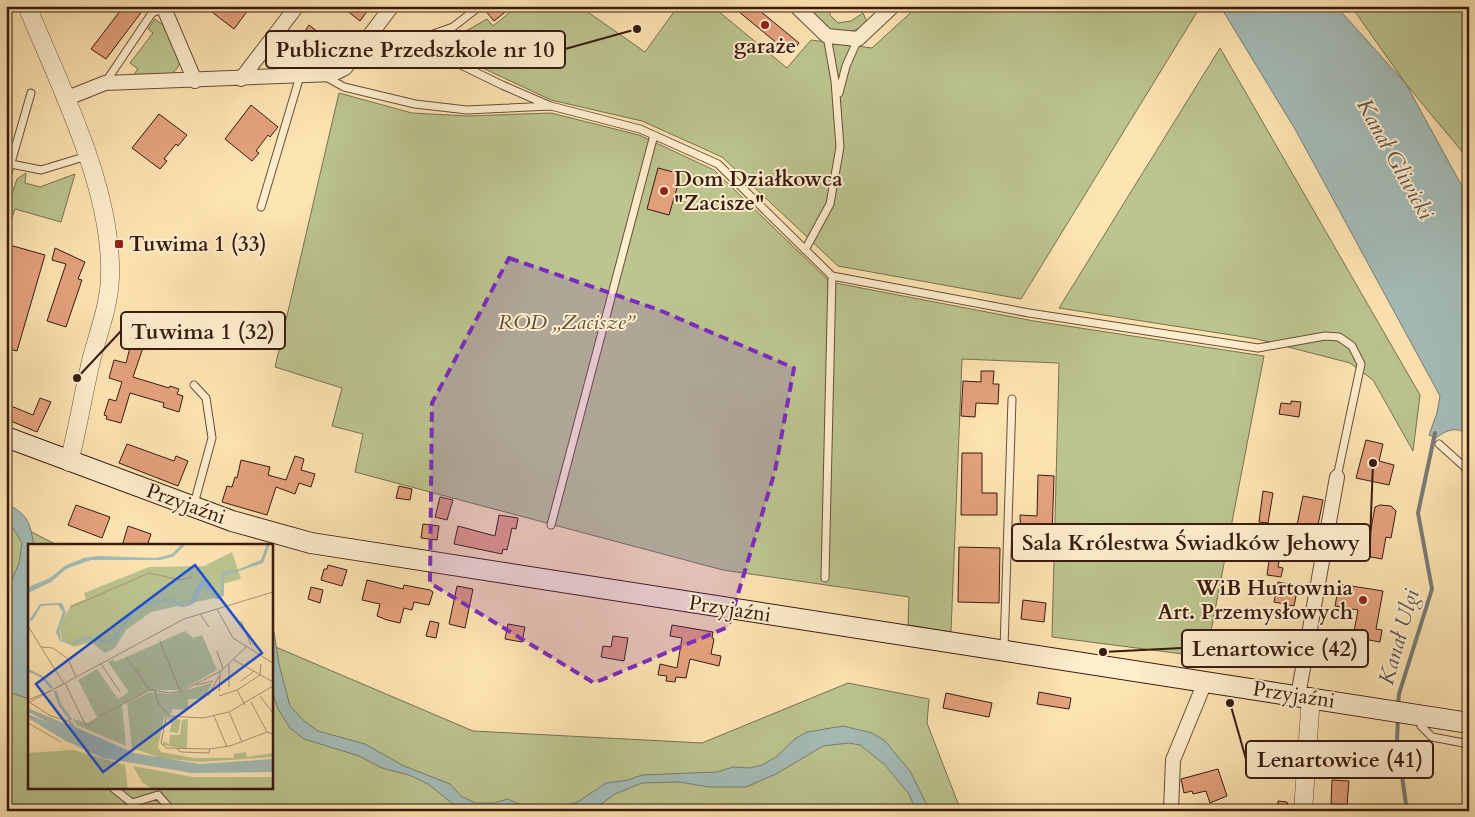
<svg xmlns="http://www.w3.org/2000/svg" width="1475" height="817" viewBox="0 0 1475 817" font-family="Cardo,serif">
	<rect width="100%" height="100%" fill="#fde5b3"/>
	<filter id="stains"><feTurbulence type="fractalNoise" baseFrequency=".004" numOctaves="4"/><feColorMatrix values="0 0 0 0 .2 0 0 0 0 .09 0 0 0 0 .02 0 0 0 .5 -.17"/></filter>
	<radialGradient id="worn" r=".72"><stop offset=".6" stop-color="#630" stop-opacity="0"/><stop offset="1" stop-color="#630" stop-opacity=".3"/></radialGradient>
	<path fill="#bcc58f" stroke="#7a704f" d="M518,6H579L645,52L678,6H712L787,68L811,40L872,48L918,6H1193L1197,12L1021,299L838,266L722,157L642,121L551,100L429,43L459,35L487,19L493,26Z
		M820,6H830V15L838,23L851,21L863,13L867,22C859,32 840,35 828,28C823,25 818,18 814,14Z
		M1351,6H1469V160L1406,84Z
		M155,19L164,26L180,61C176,82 148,77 131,78L138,69L130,63L153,33L148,29Z
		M1220,48L1420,395L1413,451L1373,380L1350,363L1257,339L1059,308Z
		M339,93L412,113L468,116L551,113L639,135L714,170L830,282L1034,321L1264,356L1206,657L1052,637L1059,363L962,359L951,632L908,625L909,597L723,570L355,472L363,434L332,426L342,388L275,367Z
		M26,173L25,183L40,187L75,174L61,222L15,209L12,218L9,216L7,210L17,179Z
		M6,519L59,546H29V788H271V645L473,731L702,743L848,683L929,699L927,723L961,811H12L6,807Z"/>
	<path fill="#a4bcb7" stroke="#797b74" d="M1220,6H1336L1406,84L1469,199V434C1455,427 1448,429 1436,438L1429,435L1437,413L1440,396L1295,129Z
		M6,503C28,515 30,522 34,546H29V699L12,693L6,679V594L19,563L22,543L6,516Z
		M271,628L274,632L279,664L290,706L303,720L318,731L365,744L404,766L450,784L461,796L475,803H494L508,799L521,805L567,806L579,801L606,783L628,780L642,775L717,772L733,767L750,768L762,765L776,757L796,738L807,732L843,726L872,733L885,741L910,771L930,811H916L909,794L884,764L860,745L849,743L823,746L776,774L746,787H709L679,782L642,783L615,794L592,811H462L428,784L409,775L382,768L359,756L304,739L290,728L278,709L271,687Z"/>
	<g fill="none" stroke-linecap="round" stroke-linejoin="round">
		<path stroke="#797b74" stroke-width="4" d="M1398,705L1399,694L1432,589L1418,513L1435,433
			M1398,719L1397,741L1407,811"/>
	</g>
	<path fill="#e5a27e" stroke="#381a0f" d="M124,6H146L106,59L91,49Z
		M204,6H251L234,29Z
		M341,6H371L360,21Z
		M485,6H513L494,21L484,9Z
		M732,6H754L799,43L790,54Z
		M309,25L318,32L312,41L303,34Z
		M251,105L278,127L270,137L268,135L256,151L259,153L252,161L225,139Z
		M159,114L187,135L178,146L176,144L164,159L167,161L160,169L132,148Z
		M658,168L681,174L669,215L647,209Z
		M6,244L45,255L17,351L6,348Z
		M55,248L85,262L78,279L82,280L66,327L47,321L66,264L52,260Z
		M134,332L147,336L133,377L169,388L170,386L179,389L177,394L183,396L179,412L163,407L164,403L130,393L121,423L106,419L107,416L104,415L109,399L116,401L122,382L109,378L114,360L126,363Z
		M981,371H994L993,384H999L998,404L976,403L975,417L961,416L963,381L981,382Z
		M40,398L51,402L37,432L6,419V404L33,415Z
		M1291,401L1301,402L1299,417L1279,414L1281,403L1291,404Z
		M1366,440L1383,444L1379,461L1394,465L1389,485L1356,478Z
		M127,444L174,461L176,456L188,461L178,486L119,463Z
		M962,453H982V493H997V515H961Z
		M295,456L304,459L301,470L315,474L311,487L299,483L295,494L276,487L267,515L222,502L227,486L232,487L235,477L237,478L241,460L270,467L268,475L286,480Z
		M1038,475L1054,476L1052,536L1032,535L1031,545L1021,544L1020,515L1037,516Z
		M399,486L412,489L410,500L396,498Z
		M1263,491L1273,493L1268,523L1259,522Z
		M1303,496L1323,500L1316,535L1296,530Z
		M440,497L453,500L447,520L435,517Z
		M76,505L110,517L102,538L68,525Z
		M1380,505L1391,506L1396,511L1391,538L1386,537L1382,559L1366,556L1375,507Z
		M499,515L518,518L516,529L512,528L507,550L503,549L502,554L454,544L458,526L495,536Z
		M423,524L439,526L437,540L421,538Z
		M128,526L151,534L147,546H122Z
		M959,547L1000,548L999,603L958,602Z
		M1270,554L1280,556L1278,567L1283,568L1281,577L1267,575Z
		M328,565L347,570L342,586L321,580L324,569H327Z
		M367,580L403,589L404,585L430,590L433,592L429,605L414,602L412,610L404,608L400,623L387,620L377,616L380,604L362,600Z
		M1278,582L1298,586L1294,606L1274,602Z
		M1339,584L1383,591L1376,629L1382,630L1380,642L1353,637L1358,610L1335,606Z
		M457,586L473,589L465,628L449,624Z
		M311,587L323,590L320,603L308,599Z
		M1023,600L1046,603L1044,622L1021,619Z
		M430,621L439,623L436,638L426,636Z
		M508,624L525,627L522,642L505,639Z
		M672,625L713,632L712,638L714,639L711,654L721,656L719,666L690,659L686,678L676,677L675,682L666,681L667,676L658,675L660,664L677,668L682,638L670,636Z
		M613,636L628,638L624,661L601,657L603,646L611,647Z
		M1039,692L1071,698L1069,709L1037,704Z
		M946,693L992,703L989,717L943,708Z
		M1218,769L1227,796L1210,803L1206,791L1193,794L1192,791L1184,793L1181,779Z
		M1332,780L1349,781L1347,805L1331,804Z
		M1278,801L1287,802L1288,811H1278Z"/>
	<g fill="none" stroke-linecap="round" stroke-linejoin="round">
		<g stroke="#694d38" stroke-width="9">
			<path id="service" d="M403,45L426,48L502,85L548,105
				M358,51H386L453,27L480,6
				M326,77L344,87L415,104L467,110L551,106L640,129L718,164L832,276L1029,313L1258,348L1325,336L1339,337L1352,346L1361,364L1337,477
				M105,83L152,13L164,8
				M839,93L846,66L858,39
				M11,164L41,170L87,156
				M6,180L31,93
				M261,207L300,76
				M805,250L830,204L840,147L835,81L827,36
				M1439,444L1469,471
				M194,504L212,438L206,398L194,385
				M551,525L654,135
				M825,578L832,276
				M1004,648L1012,399
				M1421,718V726L1432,737L1469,744
				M113,788L132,803L158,795L172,811"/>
		</g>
		<g stroke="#694d38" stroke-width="16">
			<path id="minor" d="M163,6L195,81
				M796,6L827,36L858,39L893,6
				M241,79L297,6
				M65,99L105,83L333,74L345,68L392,6
				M1298,696L1337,477
				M1171,811L1173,760L1205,682"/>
		</g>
		<g stroke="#694d38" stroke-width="19">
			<path id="tertiary" d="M27,6C60,86 113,190 110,277C109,307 98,333 91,361C83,395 78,428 69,462
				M1303,811L1311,697"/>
		</g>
		<g stroke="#381a0f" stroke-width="22">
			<path id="secondary" d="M6,437L232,521L311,543L1469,723"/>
		</g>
		<use href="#service" stroke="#feeece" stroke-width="7"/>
		<use href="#minor" stroke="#feeece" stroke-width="14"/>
		<use href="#tertiary" stroke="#feeece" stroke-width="18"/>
		<use href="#secondary" stroke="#feeece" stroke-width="20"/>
	</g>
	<path fill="#7b2cbf" fill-opacity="0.2" stroke="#7b2cbf" stroke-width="4" stroke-dasharray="10 6" stroke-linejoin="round" d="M509,258L659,310L794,368L775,471L728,627L594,683L430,583L432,403Z"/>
	<g fill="#8f2418" stroke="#feeece" stroke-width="2">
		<circle cx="765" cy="25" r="5"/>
		<circle cx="664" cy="191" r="5"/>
		<rect x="114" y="239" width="10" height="10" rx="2.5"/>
		<circle cx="1363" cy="600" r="5"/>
	</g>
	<g text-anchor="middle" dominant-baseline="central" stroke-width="4" stroke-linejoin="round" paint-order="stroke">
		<g font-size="21" font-weight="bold" fill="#381a0f" stroke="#feeece" text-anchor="start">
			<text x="765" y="46" text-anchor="middle">garaże</text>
			<text x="674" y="179">Dom Działkowca<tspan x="674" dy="24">"Zacisze"</tspan></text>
			<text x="129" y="244">Tuwima 1 (33)</text>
			<text x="1353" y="588" text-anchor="end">WiB Hurtownia<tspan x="1353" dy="24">Art. Przemysłowych</tspan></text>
		</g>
		<g font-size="21" font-style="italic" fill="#604d35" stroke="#feeece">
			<text x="566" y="322">ROD „Zacisze”</text>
		</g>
		<g font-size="21" fill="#381a0f" stroke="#feeece">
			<text transform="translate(186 504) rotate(20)">Przyjaźni</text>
			<text transform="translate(730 609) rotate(9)">Przyjaźni</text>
			<text transform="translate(1294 695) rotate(9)">Przyjaźni</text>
		</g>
		<g font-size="22" font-style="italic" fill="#5e534a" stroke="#feeece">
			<text transform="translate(1395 159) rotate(61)">Kanał Gliwicki</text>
			<text transform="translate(1399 637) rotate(-74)">Kanał Ulgi</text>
		</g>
	</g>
	<g transform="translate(28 544)">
		<rect width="245" height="245" fill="#fde5b3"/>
		<path d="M204,8L213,35L194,40L195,52L123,68L98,86L87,104L77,109L63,98L46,103L34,96L31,83L43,61L58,55L56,49L121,23L176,22ZM157,87L165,94L174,91L189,126L154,146H121L69,173L50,136L69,125L90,155L101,148L80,118L85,115L87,118ZM184,139L176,155H160V166L144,165L143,170L136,174L130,203L133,208L166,214H206V210L218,208L219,213L245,209V213L172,218L133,214L104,204L99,159L122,148L143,150ZM94,161L98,202L49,181L45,175L59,179ZM145,173L153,176L150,189L137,187H142L144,176L139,175ZM160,175L159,205L135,201V197L141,200L142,191H152L154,176ZM45,206L97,221L100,245H0V209ZM105,222L165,233H245V245H124L114,238Z" fill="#bcc58f"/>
		<path d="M154,0H158L145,13L132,16H63L38,25L23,38L0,49V43L22,34L38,21L56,14L70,12L128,14L144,10ZM239,0H242L235,19L196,32V51L192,55H188L175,42L166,59L160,62L153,63L142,56L117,61L107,68L87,96L80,100L61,95L44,101L32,97L28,88L35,68L30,61L13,62L5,76L0,78L12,60L34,59L38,68L31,85L33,96L42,99L57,92L81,98L105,67L117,59L141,54L155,61L161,60L172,36H178L187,52L193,53L194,27L209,26L233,16ZM0,164L40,181L44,178L47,183L106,209L172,220L245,215V228L164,229L75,214L36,196L0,174V170L24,180L0,168Z" fill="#a4bcb7"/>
		<path fill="none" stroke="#a4bcb7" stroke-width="2.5" d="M0,126L14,133L24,144M27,147L32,161L43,176"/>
		<path fill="none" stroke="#ae9471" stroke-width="1" d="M43,63L121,29L152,36L164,33M189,65L205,94L245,119M172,70L181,83M213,77L223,101M0,82L36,140M132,97L152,147M13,103L25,104L40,115L48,133M189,107L195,125M98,113L122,146M206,116L245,138M73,120L92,148M213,137L226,127M37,139L57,180L62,181L70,173L122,146L143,149L154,147L193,127M168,141L185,137M245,142L201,168L175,174L142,172L138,174L133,199L138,204L182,205L202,202L239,188L245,190M201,143V120M209,146L217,161M127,147L131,161L142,172M191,147L192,128L218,103M180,152L191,132M191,152L209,146L232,131L233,120M232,152L245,169M0,156L22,147M1,158L23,172L43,178M223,158L239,188M0,159L156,75L245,48M201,168L214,198M186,172L199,203M0,179L33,198M149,205L153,208L181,209L182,205"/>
		<path fill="#1d4ed8" fill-opacity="0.15" stroke="#1d4ed8" stroke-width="2.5" d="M167,21L234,109L75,228L8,140Z"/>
		<rect width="245" height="245" fill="none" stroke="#381a0f" stroke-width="2.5"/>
	</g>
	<path fill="none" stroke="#381a0f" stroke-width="2" d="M637 29L565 49M77 378L121 331M1373 463L1370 542M1103 652L1182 648M1230 703L1246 759"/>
	<g fill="#381a0f" stroke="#feeece" stroke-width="2">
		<circle cx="637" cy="29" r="5"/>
		<circle cx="77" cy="378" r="5"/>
		<circle cx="1373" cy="463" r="5"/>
		<circle cx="1103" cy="652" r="5"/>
		<circle cx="1230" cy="703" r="5"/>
	</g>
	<g fill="#feeece" stroke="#381a0f" stroke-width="2">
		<rect x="266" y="31" width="299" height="37" rx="5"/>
		<rect x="121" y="312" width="164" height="37" rx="5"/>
		<rect x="1012" y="524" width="358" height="37" rx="5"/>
		<rect x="1182" y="630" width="186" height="37" rx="5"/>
		<rect x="1246" y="741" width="187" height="37" rx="5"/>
	</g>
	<g font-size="22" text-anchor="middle" font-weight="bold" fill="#381a0f">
		<text x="415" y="57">Publiczne Przedszkole nr 10</text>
		<text x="203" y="339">Tuwima 1 (32)</text>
		<text x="1191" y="550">Sala Królestwa Świadków Jehowy</text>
		<text x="1275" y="656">Lenartowice (42)</text>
		<text x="1340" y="767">Lenartowice (41)</text>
	</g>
	<rect width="1475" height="817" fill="none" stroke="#fde5b3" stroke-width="25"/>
	<rect x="8" y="8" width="1460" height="802" fill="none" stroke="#381a0f" stroke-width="2.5"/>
	<rect x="12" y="12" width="1450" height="792" fill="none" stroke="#381a0f"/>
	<rect width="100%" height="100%" filter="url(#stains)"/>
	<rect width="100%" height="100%" fill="url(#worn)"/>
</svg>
